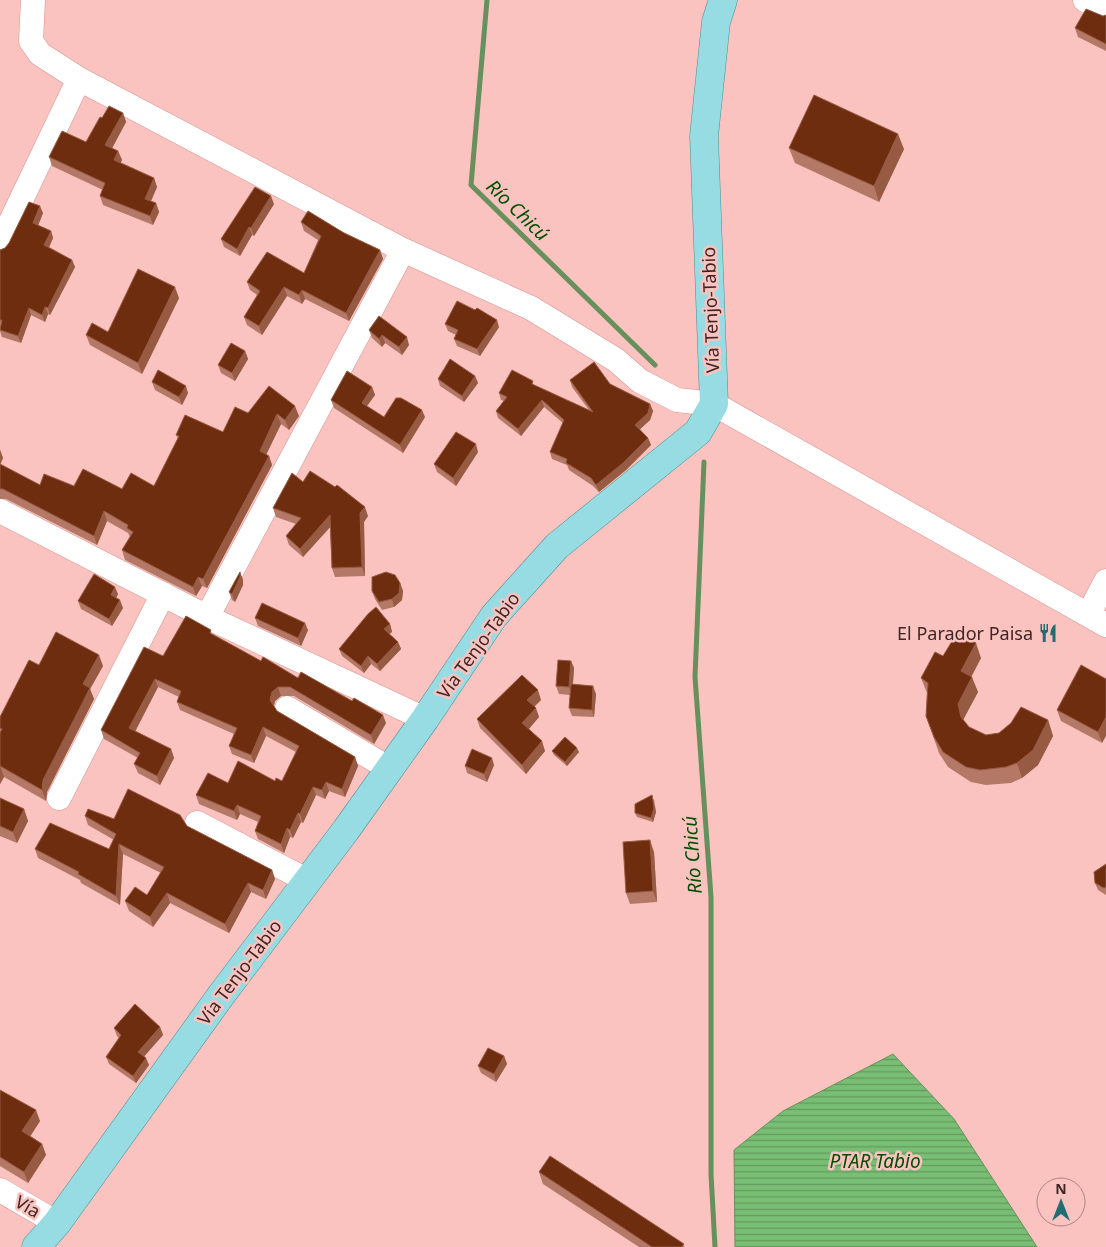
<svg xmlns="http://www.w3.org/2000/svg" width="1106" height="1247" viewBox="0 0 1106 1247" font-family="'Noto Sans',sans-serif">
	<defs>
		<pattern id="water-rules" width="6" height="5" patternUnits="userSpaceOnUse" patternTransform="scale(1.25)"><rect width="6" height="5" fill="#78be74"/><path d="M0 2.5h6" fill="none" stroke="#649a5f"/></pattern>
	</defs>
	<rect width="100%" height="100%" fill="#fac3bf"/>
	<path fill="url(#water-rules)" stroke="#67905c" d="M893,1054L954,1119L1037,1247H735L734,1150L783,1111Z"/>
	<g fill="none" stroke-linecap="round" stroke-linejoin="round">
		<path stroke="#67905c" stroke-width="5" d="M487,0L471,185L655,365
			M704,462L695,677L711,897V1174L715,1247"/>
		<g stroke="#d59490" stroke-width="25">
			<path id="minor" d="M33,0L31,41L40,54L79,79L403,250L531,308L616,360L640,381L677,400L714,404L1106,625
				M1085,0L1106,11
				M0,244L79,79
				M0,511L207,617L425,719
				M1088,615L1106,581
				M207,617L403,250
				M287,708L390,769
				M59,798L163,594
				M197,823L308,881
				M0,1190L57,1223"/>
		</g>
		<g stroke="#4b8d93" stroke-width="29">
			<path id="major" d="M36,1247L57,1223L222,994L346,830L425,719L494,616L557,546L698,432L714,404L704,136L716,22L723,0"/>
		</g>
		<use href="#minor" stroke="#fff" stroke-width="24"/>
		<use href="#major" stroke="#97dce2" stroke-width="28"/>
	</g>
	<path fill="#b47866" d="M1106,15V51L1078,37L1075,28Z
		M123,113L126,122L112,148L118,151L122,160L120,162L154,178L157,187L151,201L156,203L159,212L153,225L103,205L100,196L103,190L52,166L49,157L86,142L102,118Z
		M789,148L904,149L879,202L795,163Z
		M274,204L254,236L252,235L240,256L224,247L221,239Z
		M43,213L38,225L51,231L53,238L49,247L72,260L75,267L50,315L48,314L45,322L31,315L21,343L2,337L0,331V250L5,248Z
		M301,222L344,233L380,250L383,259L349,321L305,299L302,304L287,296L262,335L247,325L244,317L257,295L250,290L247,282L304,273L318,240L304,231Z
		M179,298L142,374L90,345L86,335L108,332Z
		M445,324L499,327L480,356L457,346L454,339L456,335L448,331Z
		M369,330L409,345L402,355L385,343L382,347L372,338Z
		M245,351L248,359L235,381L221,373L218,365Z
		M475,376L478,383L464,402L440,386L438,379Z
		M570,380L610,384L650,404L653,411L650,420L640,429L648,438L651,445L626,470L599,492L593,486L569,470L567,465L552,459L550,452L563,423L544,407L521,436L498,418L496,411L504,401L501,400L499,393L534,385L589,410L572,387Z
		M152,382L188,393L182,405L155,390Z
		M372,387L375,395L367,406L384,417H425L403,453L334,408L331,400Z
		M248,413L299,416L289,430L281,424L266,455L269,456L272,465L207,588L202,586L196,596L125,560L122,550L130,537L128,533L107,521L97,545L6,499H0V450L3,458L0,464L40,485L74,486L122,489L154,486L178,438L176,435L223,432Z
		M478,452L456,486L437,472L434,464Z
		M273,508L368,516L364,522L365,576L335,577L332,568L330,527L303,557L289,545L286,536L296,524L276,517Z
		M240,572L243,580V585L235,602L232,600L229,592Z
		M400,583L403,591L402,600L394,607L382,610L375,599L372,591Z
		M118,594L116,598L123,608L112,626L81,609L78,601Z
		M255,618L308,630L301,646L258,626Z
		M390,624L392,632L389,634L398,642L401,649L380,671L371,664L364,673L342,656L339,649Z
		M212,634L261,661L298,678L386,723L374,744L294,696H281L275,701L274,706L277,711L355,757L358,766L345,797L329,791L325,799L316,795L303,823L301,822L293,838L290,837L284,853L258,839L255,831L258,822L240,814L237,820L199,804L196,795L228,783L275,781H282L296,752L266,736L254,763L232,754L229,746L234,734L180,710L177,702L179,697L158,687L135,732L171,749L174,758L160,785L138,773L134,764L138,758L104,739L101,730L163,656Z
		M943,656L981,658L971,677L978,692L963,720L969,727L986,735L999,733L1048,720L1053,736L1038,765L1022,778L1011,783L986,785L971,782L948,767L939,753L926,716L927,693L921,678Z
		M571,661L574,668L573,684L596,694L594,717L572,716L569,708L570,695L559,694L556,686Z
		M39,665L103,666L90,689L94,699L47,792L46,801L4,777L0,784V717Z
		M1081,665L1102,743L1061,721L1057,710Z
		M541,700L534,706L539,717L529,729L545,751L526,774L480,728L477,719Z
		M552,751L579,752L567,766L554,755Z
		M494,765L487,782L467,773L465,766Z
		M0,798L24,809L28,821L17,843L0,836Z
		M654,799L656,812L653,822L637,817L635,813Z
		M85,816L187,826L272,870L275,879L266,899L251,892L229,933L170,903L153,927L129,911L125,901L147,895L161,873L123,854L120,905L81,883L80,880L38,858L35,849H109L114,840L88,825Z
		M654,852L657,902L630,904L626,893Z
		M1106,864V895L1098,890L1095,883Z
		M160,1027L163,1035L144,1056L149,1065L136,1083L109,1064L106,1057L119,1038L117,1036L114,1028Z
		M504,1056L507,1064L496,1082L481,1073L478,1066Z
		M0,1090L40,1121L30,1136L42,1144L46,1155L28,1183L0,1166Z
		M539,1172L685,1247H639L543,1184Z"/>
	<path fill="#975a43" d="M123,113L126,122L109,154L105,145Z
		M898,134L904,149L879,202L874,186Z
		M118,151L122,160L118,169L114,160Z
		M154,178L157,187L148,208L145,199Z
		M271,196L274,204L254,236L251,228Z
		M156,203L159,212L153,225L150,216Z
		M40,206L43,213L36,231L33,223Z
		M249,227L252,235L240,256L237,249Z
		M51,231L53,238L47,252L44,245Z
		M380,250L383,259L349,321L346,313Z
		M72,260L75,267L50,315L48,308Z
		M175,287L179,298L142,374L138,363Z
		M284,287L287,296L262,335L259,326Z
		M302,290L305,299L302,304L299,295Z
		M45,307L48,314L45,322L42,315Z
		M29,308L31,315L21,343L18,336Z
		M497,320L499,327L480,356L477,349Z
		M382,335L385,343L382,347L379,339Z
		M407,337L409,345L402,355L399,347Z
		M245,351L248,359L235,381L232,373Z
		M475,376L478,383L464,402L462,396Z
		M186,386L188,393L182,405L179,397Z
		M372,387L375,395L364,410L362,403Z
		M542,400L544,407L521,436L518,429Z
		M650,404L653,411L650,420L637,432L635,425Z
		M295,406L299,416L289,430L285,420Z
		M422,410L425,417L403,453L400,445Z
		M277,414L281,424L263,461L260,451Z
		M648,438L651,445L626,470L599,492L596,485Z
		M476,444L478,452L456,486L453,478Z
		M0,450L3,458L0,465Z
		M269,456L272,465L207,588L203,579Z
		M365,507L368,516L364,522L365,576L362,567L360,513Z
		M104,511L107,521L97,545L94,536Z
		M330,515L333,524L303,557L300,549Z
		M240,572L243,580V585L235,602L232,594Z
		M198,577L202,586L196,596L193,587Z
		M400,583L403,591L402,600L394,607L392,599Z
		M115,587L118,594L114,602L111,595Z
		M120,600L123,608L112,626L109,619Z
		M305,623L308,630L301,646L298,638Z
		M390,624L392,632L387,636L384,629Z
		M398,642L401,649L380,671L377,664Z
		M976,643L981,658L966,687L961,671Z
		M99,655L103,666L90,689L94,699L47,792L46,801L42,790L43,780L83,684Z
		M368,656L371,664L364,673L361,666Z
		M571,661L574,668L572,695L569,687Z
		M972,677L978,692L963,720L961,717L958,704Z
		M155,679L158,687L132,737L129,728Z
		M593,686L596,694L594,717L592,710Z
		M278,687L281,696L275,701L273,708L270,700L272,692Z
		M538,690L541,700L531,710L527,700Z
		M536,708L539,717L526,732L522,723Z
		M383,715L386,723L374,744L371,735Z
		M1106,717V736L1102,743L1098,732Z
		M1048,720L1053,736L1038,765L1022,778L1017,763Z
		M263,727L266,736L254,763L251,755Z
		M542,741L545,751L526,774L522,765Z
		M577,748L579,752L567,766L565,762Z
		M171,749L174,758L160,785L157,776Z
		M355,757L358,766L345,797L342,789Z
		M492,758L494,765L487,782L484,774Z
		M0,766L4,777L0,784Z
		M326,782L329,791L325,799L322,790Z
		M313,787L316,795L303,823L300,814Z
		M652,795L656,812L653,822L651,818Z
		M237,805L240,814L237,820L234,811Z
		M24,809L28,821L17,843L13,832Z
		M298,813L301,822L293,838L290,830Z
		M287,828L290,837L284,853L281,844Z
		M650,840L654,852L657,902L653,891Z
		M119,844L123,854L120,905L116,896Z
		M272,870L275,879L266,899L263,890Z
		M248,883L251,892L229,933L225,924Z
		M167,893L170,903L153,927L150,917Z
		M160,1027L163,1035L141,1060L138,1052Z
		M504,1056L507,1064L496,1082L494,1074Z
		M146,1058L149,1065L136,1083L133,1076Z
		M36,1110L40,1121L26,1143L22,1131Z
		M42,1144L46,1155L28,1183L24,1172Z"/>
	<path fill="#6d2d0e" stroke="#975a43" d="M1086,9L1103,16L1106,15V44L1075,28Z
		M814,95L898,134L874,186L789,148Z
		M109,106L123,113L105,145L118,151L114,160L154,178L145,199L156,203L150,216L100,196L105,183L49,157L62,131L86,142L100,117L102,118Z
		M255,187L271,196L251,228L249,227L237,249L221,239Z
		M29,202L40,206L33,223L51,231L44,245L72,260L48,308L45,307L42,315L29,308L18,336L0,330L2,320H0V250L5,248L9,243Z
		M308,211L344,233L380,250L346,313L302,290L299,295L284,287L259,326L244,317L260,291L247,282L267,252L304,273L321,236L301,222Z
		M138,269L175,287L138,363L86,335L92,323L108,332Z
		M457,301L475,310L477,308L497,320L477,349L454,339L458,330L445,324Z
		M379,316L407,337L399,347L382,335L379,339L369,330Z
		M231,343L245,351L232,373L218,365Z
		M450,359L475,376L462,396L438,379Z
		M594,362L610,384L650,404L648,413L635,425L648,438L623,463L596,485L591,478L566,463L567,459L550,452L564,420L542,400L518,429L496,411L507,397L499,393L512,370L533,381L532,384L593,412L570,380Z
		M158,370L186,386L179,397L152,382Z
		M347,371L372,387L362,403L384,417L396,398H401L422,410L400,445L331,400Z
		M269,386L295,406L285,420L277,414L260,451L269,456L203,579L198,577L193,587L122,550L133,532L127,528L128,525L104,511L94,536L3,489H0V464L40,485L44,474L74,486L83,469L122,489L131,473L154,486L179,436L176,435L185,415L223,432L235,407L248,413Z
		M456,432L476,444L453,478L434,464Z
		M310,471L335,487L337,485L365,507L360,513L362,567L332,568L330,515L300,549L286,536L301,518L273,508L292,473L303,482Z
		M240,572V577L232,594L229,592Z
		M386,572L395,575L400,583L399,593L392,599L379,602L372,591V577Z
		M94,574L115,587L111,595L120,600L109,619L78,601Z
		M262,603L305,623L298,638L255,618Z
		M376,607L390,624L384,629L398,642L377,664L368,656L361,666L339,649L368,614Z
		M186,616L211,630L210,633L261,661L263,657L298,678L301,672L352,701L354,698L383,715L371,735L290,687H278L272,692L270,700L277,711L355,757L342,789L326,782L322,790L313,787L300,814L298,813L290,830L287,828L281,844L255,831L261,816L237,805L234,811L196,795L208,773L228,783L238,761L275,781L276,778L282,781L299,746L263,727L251,755L229,746L237,728L177,702L181,691L155,679L129,728L171,749L157,776L134,764L140,753L101,730L144,647L163,656Z
		M56,632L99,655L83,684L90,688L43,780L42,790L0,766V733L2,729L0,728V717L29,660L39,665Z
		M957,633L976,643L961,671L972,677L958,704L961,717L969,727L986,735L999,733L1011,723L1021,707L1048,720L1033,750L1017,763L1006,767L980,770L966,767L943,752L934,737L926,716L928,683L921,678L935,652L943,656Z
		M558,660L571,661L569,687L556,686Z
		M1081,665L1106,679V717L1098,732L1057,710Z
		M522,675L538,690L527,700L536,708L522,723L542,741L522,765L477,719Z
		M571,684L593,686L592,710L569,708Z
		M565,737L577,748L565,762L552,751Z
		M472,749L492,758L484,774L465,766Z
		M128,789L180,815L187,826L272,870L263,890L248,883L225,924L167,893L150,917L125,901L135,887L147,895L164,867L119,844L116,896L78,874L79,872L35,849L50,823L109,849L116,834L85,816L88,809L114,819Z
		M652,795L654,808L651,818L635,813V804Z
		M0,798L24,809L13,832L0,826Z
		M650,840L653,891L626,893L623,842Z
		M1106,864V887L1104,888L1095,883L1094,872Z
		M135,1004L160,1027L138,1052L146,1058L133,1076L106,1057L121,1035L114,1028Z
		M488,1048L504,1056L494,1074L478,1066Z
		M0,1090L36,1110L22,1131L42,1144L24,1172L0,1157Z
		M550,1156L684,1244L682,1247H652L539,1172Z"/>
	<defs>
		<g id="restaurant-bare" transform="scale(1.5)"><path d="M-5-6h1v4h1v-4h1v4h1v-4h1v5L-1.5 .5V6h-2V.5L-5-1ZM5-6V6H3V1.5H1.5Q1.5-4 5-6Z" fill="#216d73" stroke="#fac3bf" stroke-width="2.5" paint-order="stroke"/></g>
	</defs>
	<g fill-rule="evenodd">
		<use href="#restaurant-bare" x="1048" y="633"/>
	</g>
	<g text-anchor="middle" dominant-baseline="central" stroke-width="5" stroke-linejoin="round" paint-order="stroke">
		<g font-size="18" fill="#3f2524" stroke="#fac3bf">
			<text transform="translate(710 310) rotate(-92)">Vía Tenjo-Tabio</text>
			<text transform="translate(478 645) rotate(-54)">Vía Tenjo-Tabio</text>
			<text transform="translate(239 972) rotate(-53)">Vía Tenjo-Tabio</text>
			<text transform="translate(28 1206) rotate(30)">Vía</text>
		</g>
		<g font-size="18" fill="#3f2524" stroke="#fac3bf" text-anchor="end">
			<text x="1033" y="633">El Parador Paisa</text>
		</g>
		<g font-size="19" font-style="italic" fill="#004f02" stroke="#fac3bf">
			<text transform="translate(518 210) rotate(44)">Río Chicú</text>
			<text transform="translate(692 855) rotate(-94)">Río Chicú</text>
			<text x="875" y="1161">PTAR Tabio</text>
		</g>
	</g>
	<g transform="translate(1061 1202)"><circle r="24" fill="#fac3bf" stroke="#af8481"/>
	<path d="M0-4L9 19L0 12L-9 19Z" fill="#216d73"/>
	<text y="-8" font-size="14" font-weight="bold" text-anchor="middle" fill="#3f2524">N</text>
	</g>
</svg>
